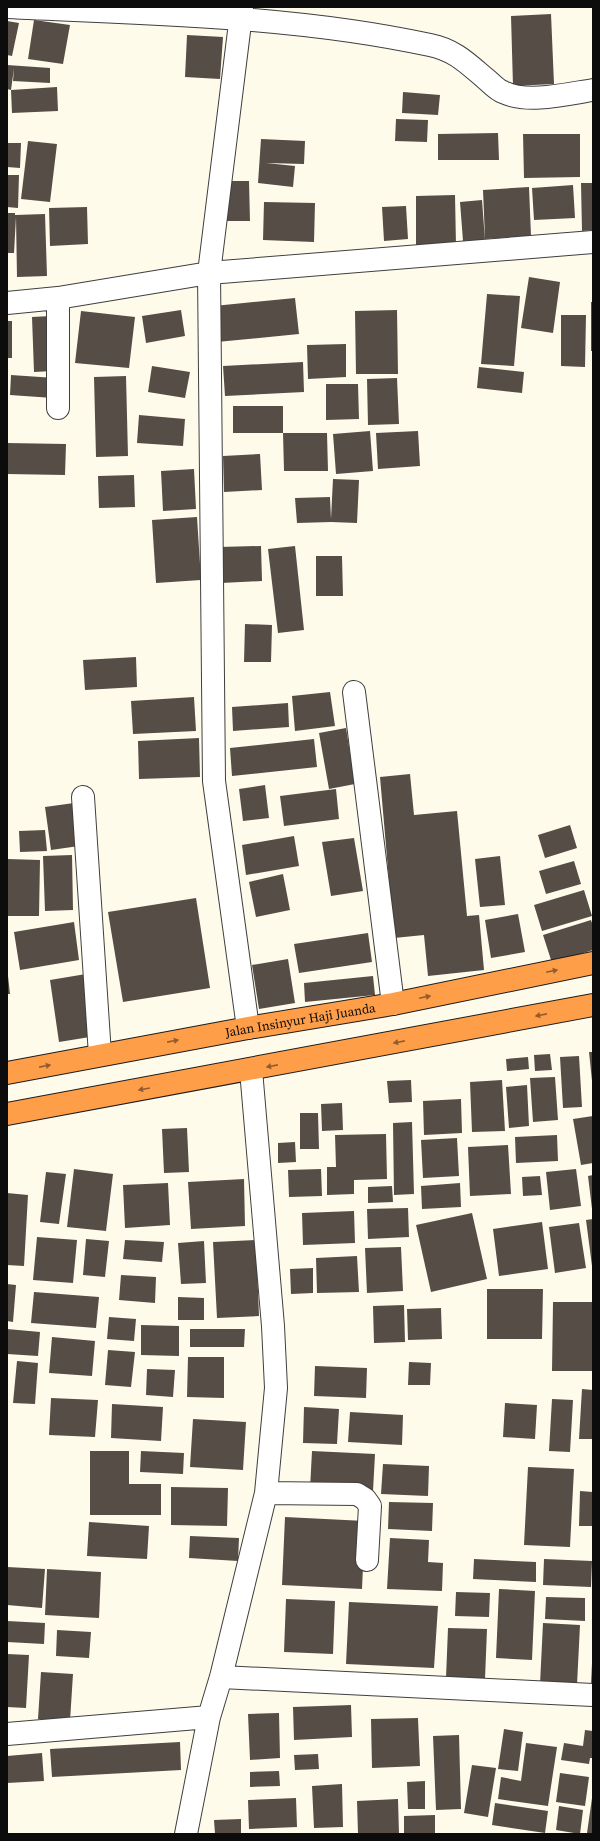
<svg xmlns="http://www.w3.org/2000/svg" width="600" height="1841" viewBox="0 0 600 1841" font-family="'Source Serif 4',serif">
	<rect width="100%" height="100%" fill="#fffbeb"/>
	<path fill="#564d47" d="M551,14L554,84L513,86L511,16Z
		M34,20L70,25L63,64L28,59Z
		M7,21L19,23L12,56L7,55Z
		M187,35L223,37L220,79L185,77Z
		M7,65L50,68V83L13,81L14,68L11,90L7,89Z
		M57,87L58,111L12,113L11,90Z
		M403,92L440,95L438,115L402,113Z
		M396,119L428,120L427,142L395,141Z
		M498,133L499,160H438V134Z
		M523,134H580V177L524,178Z
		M261,139L305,141L304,164L266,163L295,166L293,187L258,183Z
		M28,141L57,144L50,202L21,199Z
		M7,143H21L20,168L7,167Z
		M7,175H19L18,208L7,207Z
		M222,181H249L250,221H222Z
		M581,183H593V230L582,231Z
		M573,185L575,218L534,220L532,188Z
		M529,187L531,236L485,239L483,190Z
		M455,195L456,246L416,247V196Z
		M482,200L485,240L463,241L460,202Z
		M264,202L315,203L314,242L263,240Z
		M406,206L408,239L384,241L382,207Z
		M87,207L88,244L50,246L49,208Z
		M7,213H15V215L45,214L47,276L17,277L16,217L14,253H7Z
		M529,277L560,282L553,333L521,328Z
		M487,294L520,296L514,366L481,364Z
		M295,298L299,334L217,342L214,306Z
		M591,302H593V351H591Z
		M181,310L185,336L146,343L142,316Z
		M397,310L398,374H356L355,311Z
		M81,311L135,317L129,368L75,363Z
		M561,315H586L585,367L561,366Z
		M51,316L53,371L34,372L32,317Z
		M7,321H12V358H7Z
		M346,344V377L308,379L307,345Z
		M303,362L304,392L225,396L223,366Z
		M152,366L190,372L185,398L148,392Z
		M479,367L524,372L522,393L477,388Z
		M11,375L55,378L53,398L10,395Z
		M126,376L128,456L96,457L94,377Z
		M397,378L399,424L368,425L367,379Z
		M326,384H358L359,419L326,420Z
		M233,406H283V433H233Z
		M139,415L185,419L183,446L137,443Z
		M370,431L373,471L336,474L333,434Z
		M418,431L420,466L378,469L376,433Z
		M283,433H327L328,471H284Z
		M7,443L66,444L65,475L7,474Z
		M260,454L262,490L224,492L223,456Z
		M194,469L196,509L163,511L161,471Z
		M134,475L135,507L99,508L98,476Z
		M333,479L359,480L357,523L331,522L297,523L295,498L330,497L331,519Z
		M197,517L201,580L156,583L152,520Z
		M261,546L262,581L221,583L219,547Z
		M295,546L304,630L278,633L268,549Z
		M316,556H342L343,596H316Z
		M245,624L272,625L271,662H244Z
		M136,657L137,687L85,690L83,660Z
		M330,692L335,726L295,731L292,696Z
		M194,697L196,731L133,734L131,701Z
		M288,703L289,727L233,731L232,707Z
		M346,728L355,784L329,789L319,733Z
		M199,738L200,777L139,779L138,741Z
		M314,739L317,767L232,776L230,748Z
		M410,774L414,815L457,811L467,916L479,915L484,970L428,976L424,935L394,938L380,777Z
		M265,785L269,818L243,821L239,789Z
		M336,789L339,819L284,826L280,796Z
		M74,803L79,846L51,850L45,807Z
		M570,825L577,848L545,858L538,835Z
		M45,830L47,851L20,852L19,831Z
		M294,836L299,866L246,875L242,845Z
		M354,838L363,891L331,896L322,842Z
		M72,855L73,910L45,911L43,856Z
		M500,856L505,905L480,907L475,859Z
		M7,859L40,860L39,916H7Z
		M574,861L581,884L546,894L539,871Z
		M283,874L290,910L256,917L249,882Z
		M584,890L592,916L542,931L534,905Z
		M196,898L210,988L123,1002L108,912Z
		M518,914L525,952L491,958L485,920Z
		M591,920L593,926V950L552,963L543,935Z
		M74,922L79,960L20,970L14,932Z
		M368,933L372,962L299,973L294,944Z
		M288,959L295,1003L259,1009L252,965Z
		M7,967L10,994H7Z
		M86,974L96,1036L59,1042L50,980Z
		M373,976L375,995L305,1002L304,983Z
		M589,1052H593V1081H592Z
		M550,1054L552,1070L535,1071L534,1055Z
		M579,1056L582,1107L563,1108L560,1057Z
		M528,1057L529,1069L507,1071L506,1059Z
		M555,1077L558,1120L533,1122L530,1078Z
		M411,1080L412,1102L389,1103L387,1081Z
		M502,1080L505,1131L472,1132L470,1082Z
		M527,1085L529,1126L509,1128L506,1087Z
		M461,1099L462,1133L424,1135L423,1101Z
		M342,1103L343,1130L322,1131L321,1104Z
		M300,1113H318L319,1149H300Z
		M593,1116V1163L581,1165L573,1119Z
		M412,1122L414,1194L394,1195L393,1123Z
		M187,1128L189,1172L164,1173L162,1129Z
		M386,1134L387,1179L354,1180V1194L327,1195V1167H336L335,1135Z
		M557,1135L558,1161L516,1163L515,1137Z
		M457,1138L459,1176L423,1178L421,1140Z
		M295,1142L296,1162L278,1163V1143Z
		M508,1145L511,1194L470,1196L468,1147Z
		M74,1169L113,1174L106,1231L67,1227Z
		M321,1169L322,1196L289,1197L288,1170Z
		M576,1169L581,1206L550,1210L546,1172Z
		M46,1172L66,1174L59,1224L40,1222Z
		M593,1175V1209H592L588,1176Z
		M540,1176L542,1195L523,1196L522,1177Z
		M244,1179L245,1226L191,1229L188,1182Z
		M168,1183L170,1225L125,1228L123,1185Z
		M460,1183L461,1207L422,1209L421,1186Z
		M392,1186L393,1202L368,1203V1187Z
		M7,1193L28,1195L24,1266L7,1265Z
		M408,1208L409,1237L368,1239L367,1209Z
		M354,1211L355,1243L303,1245L302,1213Z
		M472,1213L487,1279L431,1292L416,1225Z
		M593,1219V1266H592L586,1220Z
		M542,1222L548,1269L499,1276L493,1229Z
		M579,1223L586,1268L555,1273L549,1227Z
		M37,1237L77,1240L73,1283L33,1280Z
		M86,1239L109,1241L105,1277L83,1275Z
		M125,1240L164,1242L162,1262L123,1259Z
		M256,1240L259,1316L217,1318L213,1242Z
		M204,1241L206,1283L181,1284L178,1243Z
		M401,1247L403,1291L367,1293L365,1248Z
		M357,1256L359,1292L317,1293L316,1258Z
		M313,1268V1293L291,1294L290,1269Z
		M121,1275L156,1277L155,1303L119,1300Z
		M7,1284L16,1285L13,1322L7,1321Z
		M487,1289H543L542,1339H487Z
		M34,1292L99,1297L96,1328L31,1323Z
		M178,1297L204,1298V1320H178Z
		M553,1302H593V1371H552Z
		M404,1305L405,1342L374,1343L373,1306Z
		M441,1308L442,1339L408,1340L407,1309Z
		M109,1317L136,1319L134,1341L107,1339Z
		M141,1325L179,1326V1356L141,1355Z
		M7,1329L40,1332L38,1356L7,1354Z
		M190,1329H245L244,1347H190Z
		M52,1337L95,1341L92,1376L49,1373Z
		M108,1350L135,1352L131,1387L105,1385Z
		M188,1357H224V1398L187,1397Z
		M17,1361L38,1363L35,1404L13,1403Z
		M409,1362L431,1363L430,1385H408Z
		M315,1366L367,1368L366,1398L314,1396Z
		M147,1369L175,1370L173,1397L146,1395Z
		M582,1389L593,1390V1439H579Z
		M51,1398L98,1400L95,1437L49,1435Z
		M552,1399L573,1400L570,1452L549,1451Z
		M505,1403L537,1405L535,1439L503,1437Z
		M112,1404L163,1407L161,1441L111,1438Z
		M304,1407L339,1409L337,1444L303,1443Z
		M350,1412L403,1415L402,1445L348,1442Z
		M193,1419L246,1422L243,1470L190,1467Z
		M90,1451H129V1484H161V1515H90Z
		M141,1451L184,1453L183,1474L140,1472Z
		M312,1451L375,1454L373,1491L310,1489Z
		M383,1464L429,1466L428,1496L381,1494Z
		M528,1467L574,1469L570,1547L524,1545Z
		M171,1487L228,1488L227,1526L171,1525Z
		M580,1491L593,1492V1526H579Z
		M389,1502L433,1503L432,1531L388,1529Z
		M285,1517L365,1521L362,1589L282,1585Z
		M89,1522L149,1526L147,1559L87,1556Z
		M190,1536L239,1538L238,1561L189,1558Z
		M390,1538L429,1540L428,1562L443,1563L442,1591L387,1589Z
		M474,1559L536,1562V1582L473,1579Z
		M544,1559L592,1561L591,1587L543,1585Z
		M7,1567L45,1569L42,1608L7,1605Z
		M47,1569L101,1572L99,1618L45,1615Z
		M499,1589L535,1591L532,1660L496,1658Z
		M456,1592L490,1593L489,1617L455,1616Z
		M546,1597L585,1598V1621L545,1619Z
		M286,1599L335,1601L333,1654L284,1652Z
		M349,1602L438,1606L434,1668L346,1664Z
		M7,1621L45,1623L44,1644L7,1642Z
		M543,1623L580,1625L577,1685L540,1684Z
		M448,1628L487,1629L485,1679L446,1678Z
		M57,1630L91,1632L89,1658L56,1656Z
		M7,1654L29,1655L26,1708L7,1707Z
		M592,1663H593V1685H591Z
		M41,1672L73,1674L70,1721L38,1719Z
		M351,1705L352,1737L294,1740L293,1707Z
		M279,1713L280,1758L250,1760L248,1714Z
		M418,1718L420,1766L372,1768L371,1719Z
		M504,1729L523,1732L518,1771L498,1769Z
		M585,1730L593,1731V1758H590L589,1764L561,1760L564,1743L583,1746Z
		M459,1735L461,1809L436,1810L433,1736Z
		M180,1742L181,1770L52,1777L50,1749Z
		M526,1743L557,1747L548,1806L498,1799L501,1777L521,1781Z
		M42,1753L44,1781L7,1783V1756Z
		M318,1754L319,1769L295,1770L294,1755Z
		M472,1765L496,1768L488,1817L464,1813Z
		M279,1771L280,1786L250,1787V1772Z
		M560,1773L589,1777L585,1806L556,1802Z
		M425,1781V1809H408L407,1782Z
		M342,1784L343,1827L314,1828L312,1786Z
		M296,1798L297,1827L249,1829L248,1800Z
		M592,1798H593V1834L587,1833Z
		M398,1799L399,1834H358L357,1801Z
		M495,1803L548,1811L545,1833L492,1825Z
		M559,1806L583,1810L580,1834L556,1830Z
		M435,1815V1834H404V1816Z
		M241,1819V1834H215L214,1820Z"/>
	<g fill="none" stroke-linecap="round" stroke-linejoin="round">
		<g stroke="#3f3f3f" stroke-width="24">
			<path id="minor" d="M7,7C148,14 291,15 430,45C455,50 468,64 486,79C491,83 497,90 503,92C527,104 567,94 593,90
				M242,7L209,273L214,781L248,1028
				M58,298V408
				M7,303L58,298L209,273L593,242
				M354,692L393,1004
				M83,797L100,1055
				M266,1493L357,1494L365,1499L370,1506L367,1560
				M221,1677L593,1695
				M7,1734L209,1717
				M186,1834L209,1717L221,1677L266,1493L276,1388L273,1326L251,1070"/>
		</g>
		<g stroke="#1d1d1d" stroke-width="24">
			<g id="highway">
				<path id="s1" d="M7,1073L248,1028L393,1004L593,963"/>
				<path d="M7,1114L593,1005"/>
			</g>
		</g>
		<use href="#minor" stroke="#fff" stroke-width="22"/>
		<use href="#highway" stroke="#ff9e49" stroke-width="22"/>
	</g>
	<defs><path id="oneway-solid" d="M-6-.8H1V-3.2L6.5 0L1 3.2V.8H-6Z"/></defs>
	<g fill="#925c2e">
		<use href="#oneway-solid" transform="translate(552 971) rotate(-12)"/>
		<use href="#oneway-solid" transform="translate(425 997) rotate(-12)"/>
		<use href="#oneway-solid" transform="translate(541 1015) rotate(169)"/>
		<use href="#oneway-solid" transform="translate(173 1041) rotate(-11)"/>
		<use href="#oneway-solid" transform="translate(399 1042) rotate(169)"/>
		<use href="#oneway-solid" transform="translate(45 1066) rotate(-11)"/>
		<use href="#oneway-solid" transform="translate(272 1066) rotate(169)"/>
		<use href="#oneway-solid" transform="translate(144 1089) rotate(170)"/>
	</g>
	<g text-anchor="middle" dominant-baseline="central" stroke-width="4" stroke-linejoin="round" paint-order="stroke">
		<g font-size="13" fill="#0c0c0c" stroke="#fff">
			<text stroke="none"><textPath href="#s1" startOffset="298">Jalan Insinyur Haji Juanda</textPath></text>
		</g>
	</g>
	<rect width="600" height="1841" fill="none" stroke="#0c0c0c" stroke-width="16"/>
</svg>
